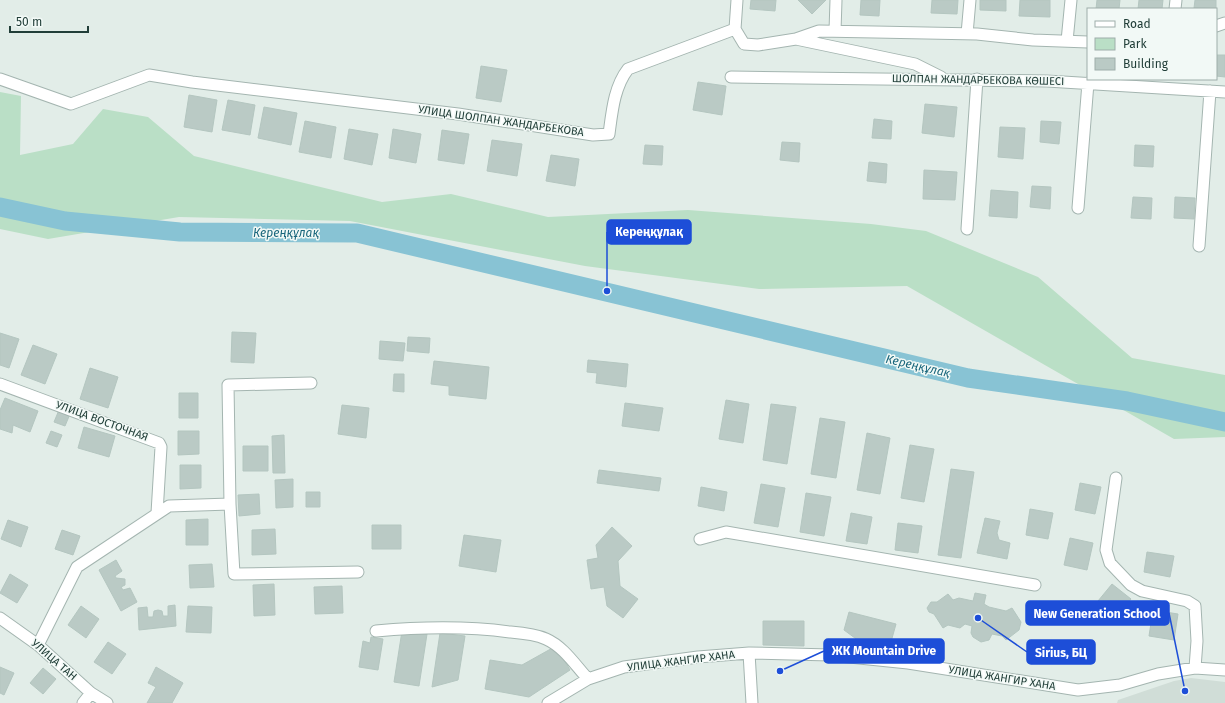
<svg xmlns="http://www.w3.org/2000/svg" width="1225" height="703" viewBox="0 0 1225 703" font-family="'Fira Sans',sans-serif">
	<rect width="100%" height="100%" fill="#e2ede8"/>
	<path fill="#d0ddd7" d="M1191,678L1225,682V703H1117L1118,700L1174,681Z"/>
	<path fill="#badfc6" d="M0,92L21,96L20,155L73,144L103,109L148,117L194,156L382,202L451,194L548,217L688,210L871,224L926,231L1038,277L1132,358L1225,375V437L1174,439L907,286L759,289L585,266L350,221L179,217L48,239L0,229Z"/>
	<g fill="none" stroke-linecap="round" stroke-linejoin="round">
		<path stroke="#88c3d4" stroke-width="19" d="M0,207L65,221L180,232L357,233L968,378L1127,401L1225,422"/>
	</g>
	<path fill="#bacac5" stroke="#b4c6c0" d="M751,0H776L775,11L750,9Z
		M798,0H826L812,14Z
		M861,0H880L879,16L860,15Z
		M932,0H958L957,14L931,13Z
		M980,0H1006V11L980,10Z
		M1020,0H1050V17L1019,16Z
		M1097,0H1120L1119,9H1096Z
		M1139,0H1163L1162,9H1138Z
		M1195,0H1216V9L1194,8Z
		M1216,55H1225V77L1216,76Z
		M481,66L507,70L501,102L476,98Z
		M698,82L726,86L722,115L693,110Z
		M189,95L217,100L212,132L184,127Z
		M228,100L255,105L250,135L222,130Z
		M925,104L957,107L954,137L922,133Z
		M264,107L297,113L291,145L258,138Z
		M874,119L892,121L891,139L872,138Z
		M305,121L336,127L331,158L299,152Z
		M1041,121L1061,122L1059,144L1040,142Z
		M1000,127L1025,128L1023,159L998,157Z
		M349,129L378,134L372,165L344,159Z
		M393,129L421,134L416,163L389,158Z
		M442,130L469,134L464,164L438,160Z
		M492,140L522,144L517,176L487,171Z
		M782,142L800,143L799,162L780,160Z
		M645,145L663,146L662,165L643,164Z
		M1135,145L1154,146L1153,167L1134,166Z
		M551,155L579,159L575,186L546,181Z
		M869,162L887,164L886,183L867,181Z
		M924,170L957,172L955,200L923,199Z
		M1032,186L1051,187L1050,209L1030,207Z
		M991,190L1018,192L1017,218L989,216Z
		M1133,197L1152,198L1151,219L1131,218Z
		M1175,197L1195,198L1194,219L1174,218Z
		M232,332L256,333L254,363L231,362Z
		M0,333L19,339L9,368L0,365Z
		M408,337L430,338L429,353L407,351Z
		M380,341L405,343L403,361L379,359Z
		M33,345L57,354L45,384L21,375Z
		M588,360L628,364L626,387L596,383L597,373L587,372Z
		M434,361L489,367L486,399L449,395V386L431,384Z
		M90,368L118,377L108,408L80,399Z
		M394,374H404V392L393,391Z
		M179,393H198V418H179Z
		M5,398L38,411L30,432L13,425L12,433L0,429V410Z
		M726,400L749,404L743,443L719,439Z
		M625,403L663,408L659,431L622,426Z
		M771,404L796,407L787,464L763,460Z
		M342,405L369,408L366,438L338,434Z
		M59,410L70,414L65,426L54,422Z
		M820,418L845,422L836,478L811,474Z
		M84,427L115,436L109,457L78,448Z
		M51,431L62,435L57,447L46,443Z
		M178,431H199V454L178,455Z
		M867,433L890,438L880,494L857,490Z
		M284,435L285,473H273L272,436Z
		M910,445L934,449L924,502L901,498Z
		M243,446H268V471H243Z
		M180,465H201V488L180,489Z
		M951,469L974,472L961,558L938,555Z
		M599,470L661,478L659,491L597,483Z
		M293,479V507L276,508L275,480Z
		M1080,483L1101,487L1095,514L1075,510Z
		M761,484L785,488L778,527L754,523Z
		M701,487L727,492L724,511L698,506Z
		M306,492H320V507H306Z
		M806,493L831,497L824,536L800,532Z
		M259,494L260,514L239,516L238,495Z
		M1030,509L1053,513L1048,539L1026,535Z
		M851,513L872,517L867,544L846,541Z
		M985,518L1000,521L997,533L999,540L1010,543L1007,559L977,553Z
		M208,519V545H186V520Z
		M8,520L28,527L21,547L1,539Z
		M898,523L922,526L918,553L895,550Z
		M372,525H401V549H372Z
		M612,527L632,546L618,561L620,586L638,599L623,618L607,606L604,587L591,589L587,560L598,558L596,545Z
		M275,529L276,554L252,555V530Z
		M62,530L80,536L73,555L55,549Z
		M464,535L501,540L496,572L459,566Z
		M1070,538L1093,543L1087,570L1064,565Z
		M1147,552L1174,556L1170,577L1144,572Z
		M116,560L122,571L115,576L116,578L125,579V585L121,587L123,590L130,588L137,602L121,611L99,570Z
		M212,564L214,587L190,588L189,565Z
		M10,574L28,585L17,603L0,593Z
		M274,584L275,615L254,616L253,585Z
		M1112,584L1131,599L1117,616L1098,601Z
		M342,586L343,613L315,614L314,587Z
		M975,593L986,595L984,604L989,607L1006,611L1012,608L1021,622L1019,630L1006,640L1002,636L992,634L989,640L981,642L973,637L971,633L972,626L965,624L960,628L948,625L943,628L934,614L929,612L927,608L931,602H937L948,594L953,600L959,598L973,601Z
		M175,605L176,626L139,630L138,608L147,607L148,617H153L154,611L158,610L162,611L163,616H168V606Z
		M81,606L99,619L86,638L68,625Z
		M188,606L212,607L211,633L186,632Z
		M1153,610L1178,614L1174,640L1149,636Z
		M849,612L896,624L889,649L859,641L844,630Z
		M763,621H804V646L763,645Z
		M402,631L427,634L419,686L394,682Z
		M440,633L465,636L458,680L432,687Z
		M371,637L383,639L378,670L359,667L363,641L370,643Z
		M108,642L126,654L112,674L94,662Z
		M556,646L570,670L529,697L485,689L490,660L522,665Z
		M0,667L14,673L4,695L0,693Z
		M156,667L183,683L172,703H147L156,687L148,683Z
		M43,668L56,679L43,694L30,683Z"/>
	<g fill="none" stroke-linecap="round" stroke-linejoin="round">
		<g stroke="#a4b5b0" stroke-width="13">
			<path id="minor" d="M1175,9L1176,0
				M1216,26L1225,23
				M735,29L744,44L758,45L796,39L915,64L941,77
				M735,29L737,0
				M835,31L836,0
				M967,34L970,0
				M796,39L819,31L875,32L977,34L1033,40L1088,42
				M1067,41L1071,0
				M731,77L1047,81L1225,92
				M0,79L71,104L149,75L192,82L458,114L593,135L609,134C612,112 614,87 628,69L735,29
				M1078,208L1088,83
				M967,229L977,79
				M1199,246L1210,91
				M0,384L159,443L161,447L157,513
				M1116,478L1106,550L1110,563L1131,585L1142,591L1187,601L1195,606L1197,641L1195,668
				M230,504L234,574L358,572
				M700,539L726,532L1035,585
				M0,618L38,645L91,693L107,703
				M376,631C420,627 466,626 510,632C522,633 535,634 546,639C564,647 575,665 588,679
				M38,645L77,567L169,506L230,504L228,385L311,383
				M749,653L752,703
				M83,703L91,693
				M548,703L588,679L624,667L698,657L749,653L830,655L908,663L1078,690L1120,685L1158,674L1195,668L1225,670"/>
		</g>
		<use href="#minor" stroke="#fff" stroke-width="11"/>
	</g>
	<g text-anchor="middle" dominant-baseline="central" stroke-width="3" stroke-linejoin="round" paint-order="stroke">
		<g font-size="11" fill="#213e38" stroke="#f2f9f6">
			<text transform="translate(978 80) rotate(1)">ШОЛПАН ЖАНДАРБЕКОВА КӨШЕСІ</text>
			<text transform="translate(501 121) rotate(8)">УЛИЦА ШОЛПАН ЖАНДАРБЕКОВА</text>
			<text transform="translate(102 421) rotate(20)">УЛИЦА ВОСТОЧНАЯ</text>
			<text transform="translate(54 660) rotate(41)">УЛИЦА ТАН</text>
			<text transform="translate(681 661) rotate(-7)">УЛИЦА ЖАНГИР ХАНА</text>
			<text transform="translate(1002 678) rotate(9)">УЛИЦА ЖАНГИР ХАНА</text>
		</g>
		<g font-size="12" font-style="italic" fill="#19667c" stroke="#f2f9f6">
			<text x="286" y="233">Кереңқұлақ</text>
			<text transform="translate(918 366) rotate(13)">Кереңқұлақ</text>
		</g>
	</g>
	<path fill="none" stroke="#1d4ed8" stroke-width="1.5" d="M607 291L607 232M1185 691L1169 613M780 671L824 651M978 618L1027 652"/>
	<g fill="#1d4ed8" stroke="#f2f9f6" stroke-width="1.5">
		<circle cx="607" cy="291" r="4"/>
		<circle cx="1185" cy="691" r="4"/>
		<circle cx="780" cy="671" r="4"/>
		<circle cx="978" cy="618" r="4"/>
	</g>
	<g fill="#1d4ed8" stroke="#1d4ed8" stroke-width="1.5">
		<rect x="607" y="220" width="84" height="24" rx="4"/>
		<rect x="1026" y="601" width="143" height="24" rx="4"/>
		<rect x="824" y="639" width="120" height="24" rx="4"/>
		<rect x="1027" y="640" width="68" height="24" rx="4"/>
	</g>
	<g font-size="12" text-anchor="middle" font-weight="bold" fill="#fff">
		<text x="649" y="236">Кереңқұлақ</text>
		<text x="1097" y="618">New Generation School</text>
		<text x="884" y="655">ЖК Mountain Drive</text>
		<text x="1061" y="657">Sirius, БЦ</text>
	</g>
	<rect x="1087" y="8" width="130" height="72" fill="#f2f9f6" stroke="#9eaeaa"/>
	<rect x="1095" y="21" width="20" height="6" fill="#ffffff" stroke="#9eaeaa"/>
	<text x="1123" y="28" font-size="12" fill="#213e38">Road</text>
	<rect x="1095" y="38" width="20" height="12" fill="#badfc6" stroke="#9eaeaa"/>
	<text x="1123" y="48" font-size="12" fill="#213e38">Park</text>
	<rect x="1095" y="58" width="20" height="12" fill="#bacac5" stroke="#9eaeaa"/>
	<text x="1123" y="68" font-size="12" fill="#213e38">Building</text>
	<path d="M10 26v6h78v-6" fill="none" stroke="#213e38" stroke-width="2"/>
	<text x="16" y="26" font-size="12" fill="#213e38" stroke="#f2f9f6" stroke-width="3" paint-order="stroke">50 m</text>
</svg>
